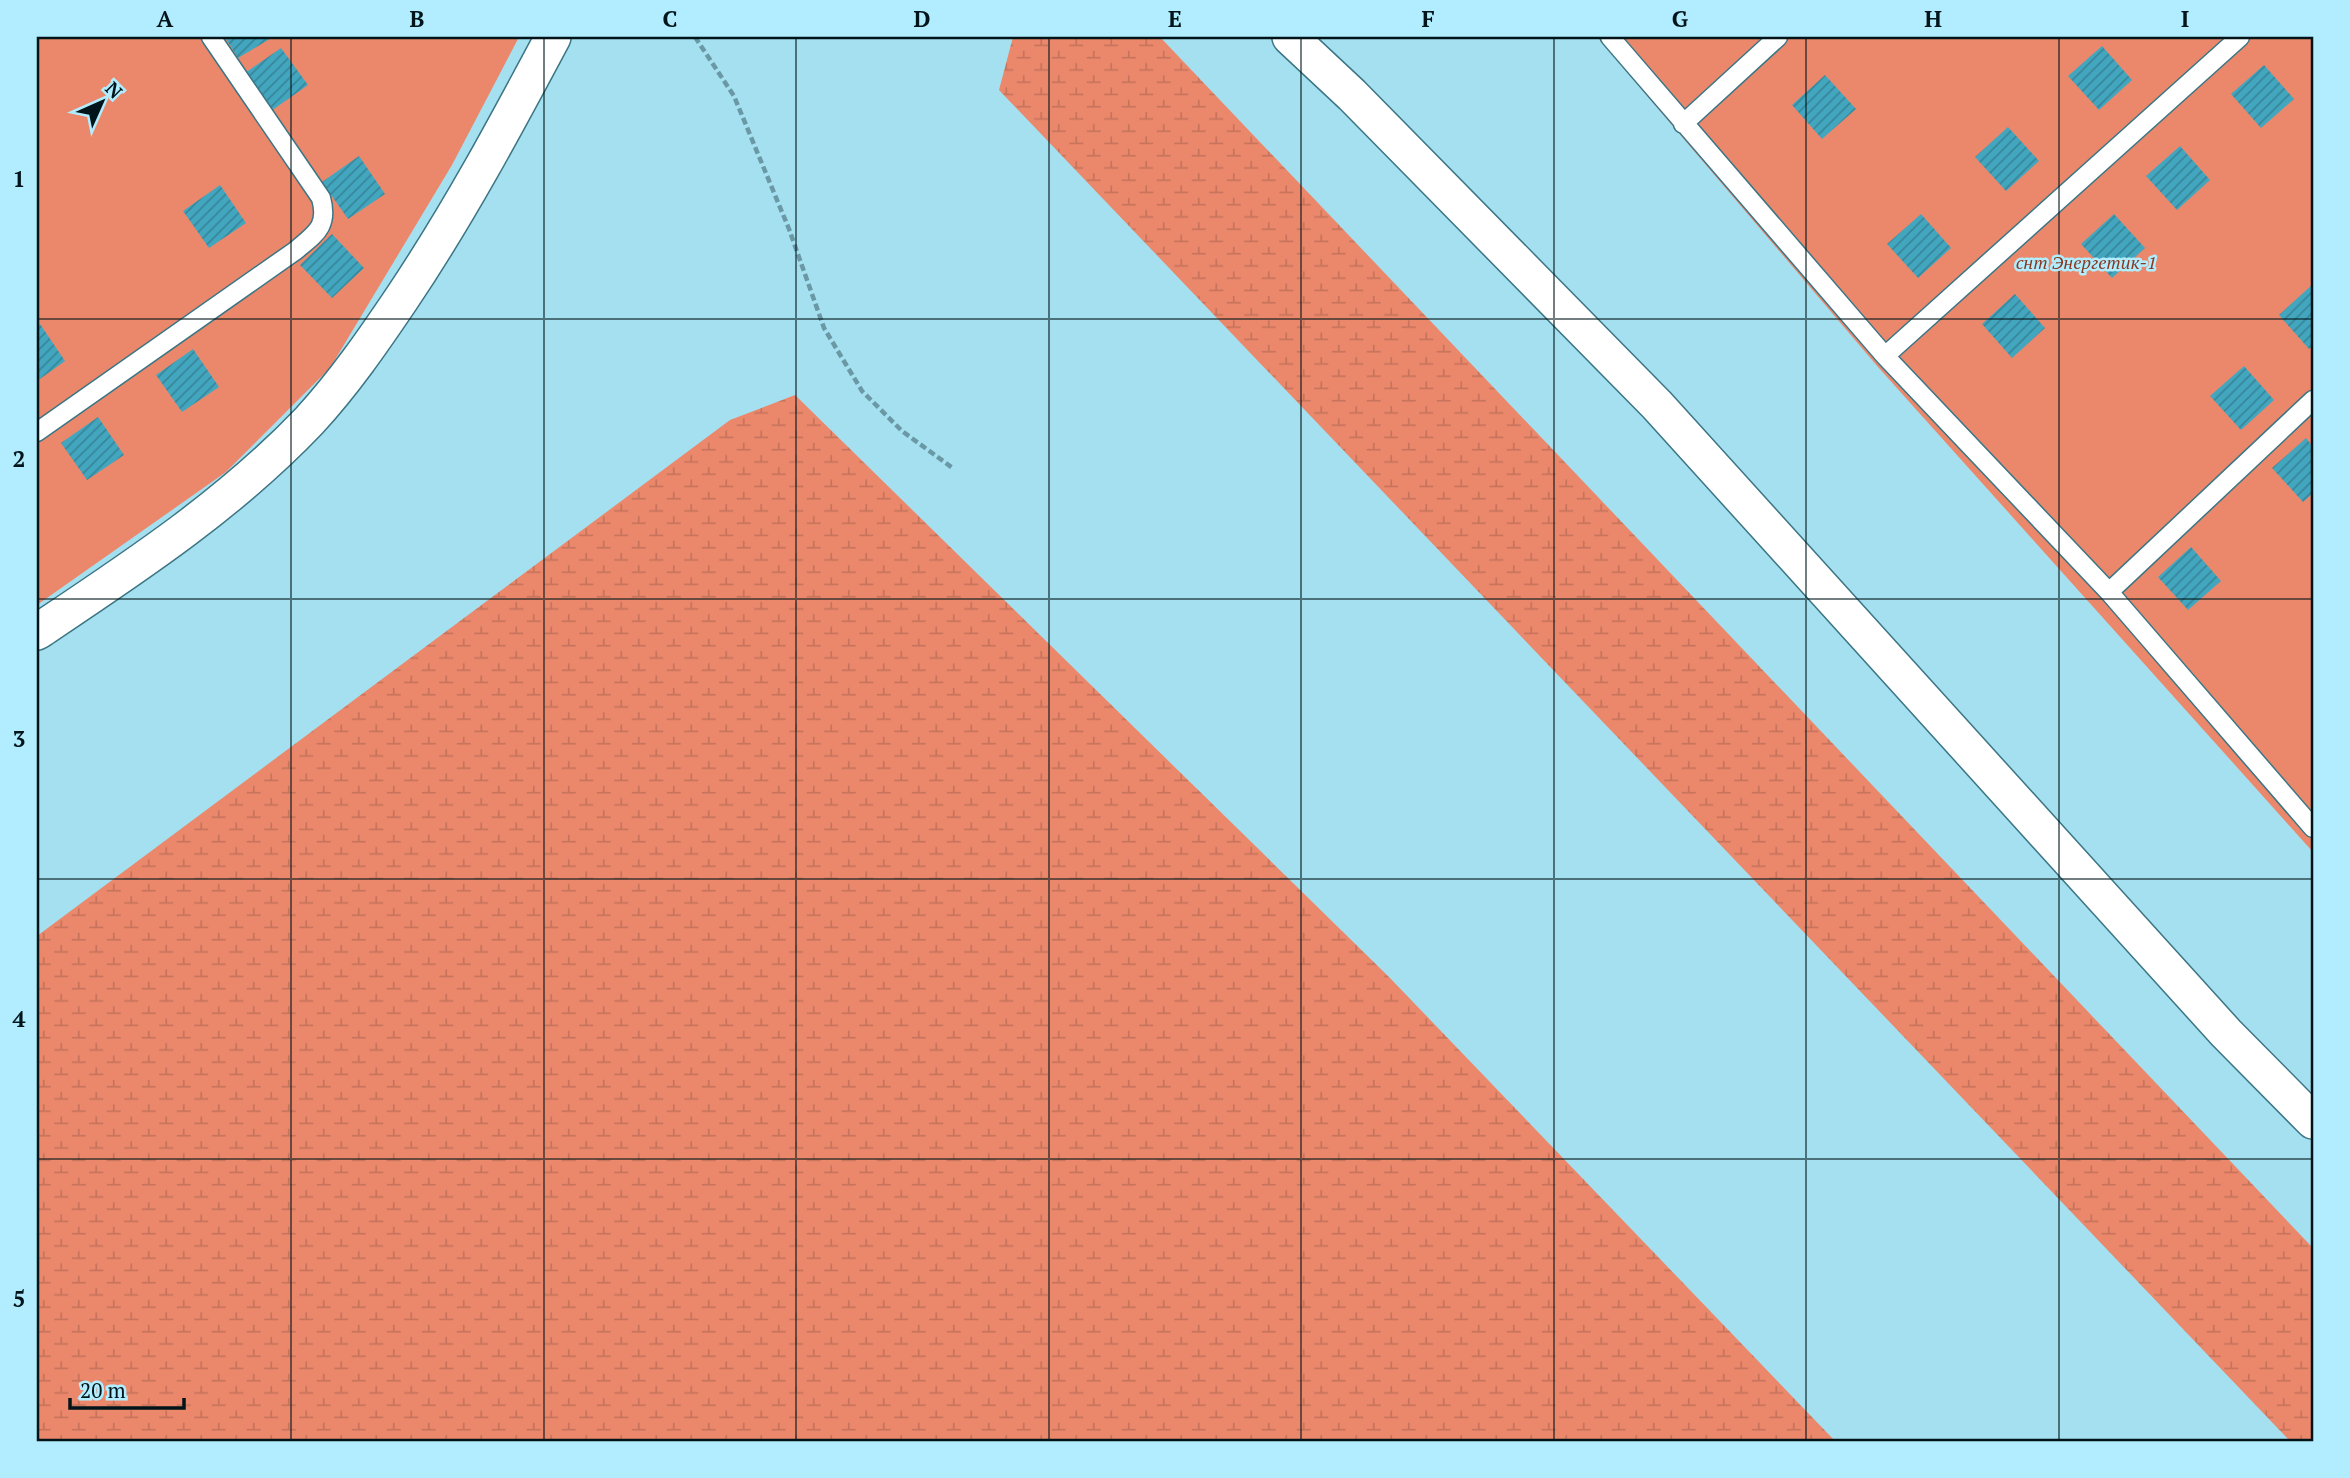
<svg xmlns="http://www.w3.org/2000/svg" width="2350" height="1478" viewBox="0 0 2350 1478" font-family="'PT Serif',serif">
	<defs>
		<pattern id="wetland-marsh" width="20" height="14" patternUnits="userSpaceOnUse" patternTransform="scale(1.75)"><rect width="20" height="14" fill="#eb886b"/><path d="M1 5h8M5 5V1M11 12h8M15 12V8" fill="none" stroke="#c8745c"/></pattern>
		<pattern id="building-hatch" width="6" height="6" patternUnits="userSpaceOnUse" patternTransform="scale(1.75)"><rect width="6" height="6" fill="#43a6bf"/><path d="M-1 1l2-2M0 6l6-6M5 7l2-2" fill="none" stroke="#36869a"/></pattern>
	</defs>
	<rect width="100%" height="100%" fill="#a4e0f0"/>
	<path fill="url(#wetland-marsh)" d="M1013,37H1160L2313,1248V1441H2290L999,90Z
		M795,395L1389,977L1835,1441H37V936L730,420Z"/>
	<path fill="#eb886b" d="M37,37H519L452,165L330,368L226,472L37,605Z
		M1597,37H2313V852L1878,367Z"/>
	<path fill="url(#building-hatch)" d="M225,37H273L238,58Z
		M2102,46L2132,80L2099,110L2068,76Z
		M281,48L308,85L271,111L245,73Z
		M2264,65L2294,99L2261,128L2231,94Z
		M1825,75L1856,109L1822,139L1792,105Z
		M2008,127L2039,161L2006,191L1975,157Z
		M2180,146L2210,180L2177,210L2146,176Z
		M359,156L385,194L348,219L322,182Z
		M220,185L246,223L209,248L183,211Z
		M1921,214L1951,248L1918,278L1887,244Z
		M2114,214L2145,248L2112,278L2081,244Z
		M332,234L364,268L332,298L300,265Z
		M2313,284V346L2309,349L2279,315Z
		M2015,294L2045,328L2012,358L1982,324Z
		M40,324L65,361L37,381V325Z
		M193,349L219,387L182,412L156,375Z
		M2244,366L2274,400L2241,430L2210,396Z
		M98,417L124,455L87,480L61,443Z
		M2306,438L2313,447V493L2303,502L2272,468Z
		M2191,547L2221,581L2188,610L2158,577Z"/>
	<g fill="none" stroke-linecap="round" stroke-linejoin="round">
		<g stroke="#3c7584" stroke-width="21">
			<path id="lane" d="M1610,37L1885,356L2109,592L2313,828
				M1683,124L1778,37
				M1885,356L2240,37
				M37,432L295,251C315,234 329,227 321,198L211,37
				M2109,592L2313,400"/>
		</g>
		<g stroke="#3c7584" stroke-width="38">
			<path id="street" d="M1290,37L1352,95L1657,405L2226,1033L2313,1121
				M37,632C133,568 229,505 309,421C344,383 373,341 402,298C459,213 505,127 553,37"/>
		</g>
		<path stroke="#6a98a5" stroke-width="4.5" stroke-dasharray="7 3.5" stroke-linecap="butt" d="M695,37L734,96L789,229L824,328L862,391L902,431L954,469"/>
		<use href="#lane" stroke="#fff" stroke-width="18"/>
		<use href="#street" stroke="#fff" stroke-width="35"/>
	</g>
	<path fill="none" stroke="#00141a" stroke-width="2" stroke-opacity="0.55" d="M291,37V1441M544,37V1441M796,37V1441M1049,37V1441M1301,37V1441M1554,37V1441M1806,37V1441M2059,37V1441M37,319H2313M37,599H2313M37,879H2313M37,1159H2313"/>
	<g text-anchor="middle" dominant-baseline="central" stroke-width="5" stroke-linejoin="round" paint-order="stroke">
		<g font-size="18" font-style="italic" fill="#883820" stroke="#b1edfe">
			<text x="2086" y="262">снт Энергетик-1</text>
		</g>
	</g>
	<rect width="2350" height="1478" fill="none" stroke="#b1edfe" stroke-width="77"/>
	<g transform="translate(102 102) rotate(45)" stroke="#b1edfe" stroke-width="5" paint-order="stroke">
	<path d="M0-5L12 26L0 18L-12 26Z" fill="#00141a"/>
	<text y="-10" font-size="19" font-weight="bold" text-anchor="middle" fill="#00141a">N</text>
	</g>
	<path d="M70 1398v10h114v-10" fill="none" stroke="#00141a" stroke-width="3.5"/>
	<text x="80" y="1398" font-size="21" fill="#00141a" stroke="#b1edfe" stroke-width="5" paint-order="stroke">20 m</text>
	<rect x="38" y="38" width="2274" height="1402" fill="none" stroke="#00141a" stroke-width="2.5"/>
	<g font-size="23" text-anchor="middle" font-weight="bold" fill="#00141a">
		<text x="165" y="27">A</text>
		<text x="417" y="27">B</text>
		<text x="670" y="27">C</text>
		<text x="922" y="27">D</text>
		<text x="1175" y="27">E</text>
		<text x="1428" y="27">F</text>
		<text x="1680" y="27">G</text>
		<text x="1933" y="27">H</text>
		<text x="2185" y="27">I</text>
		<text x="19" y="187">1</text>
		<text x="19" y="467">2</text>
		<text x="19" y="747">3</text>
		<text x="19" y="1027">4</text>
		<text x="19" y="1307">5</text>
	</g>
</svg>
